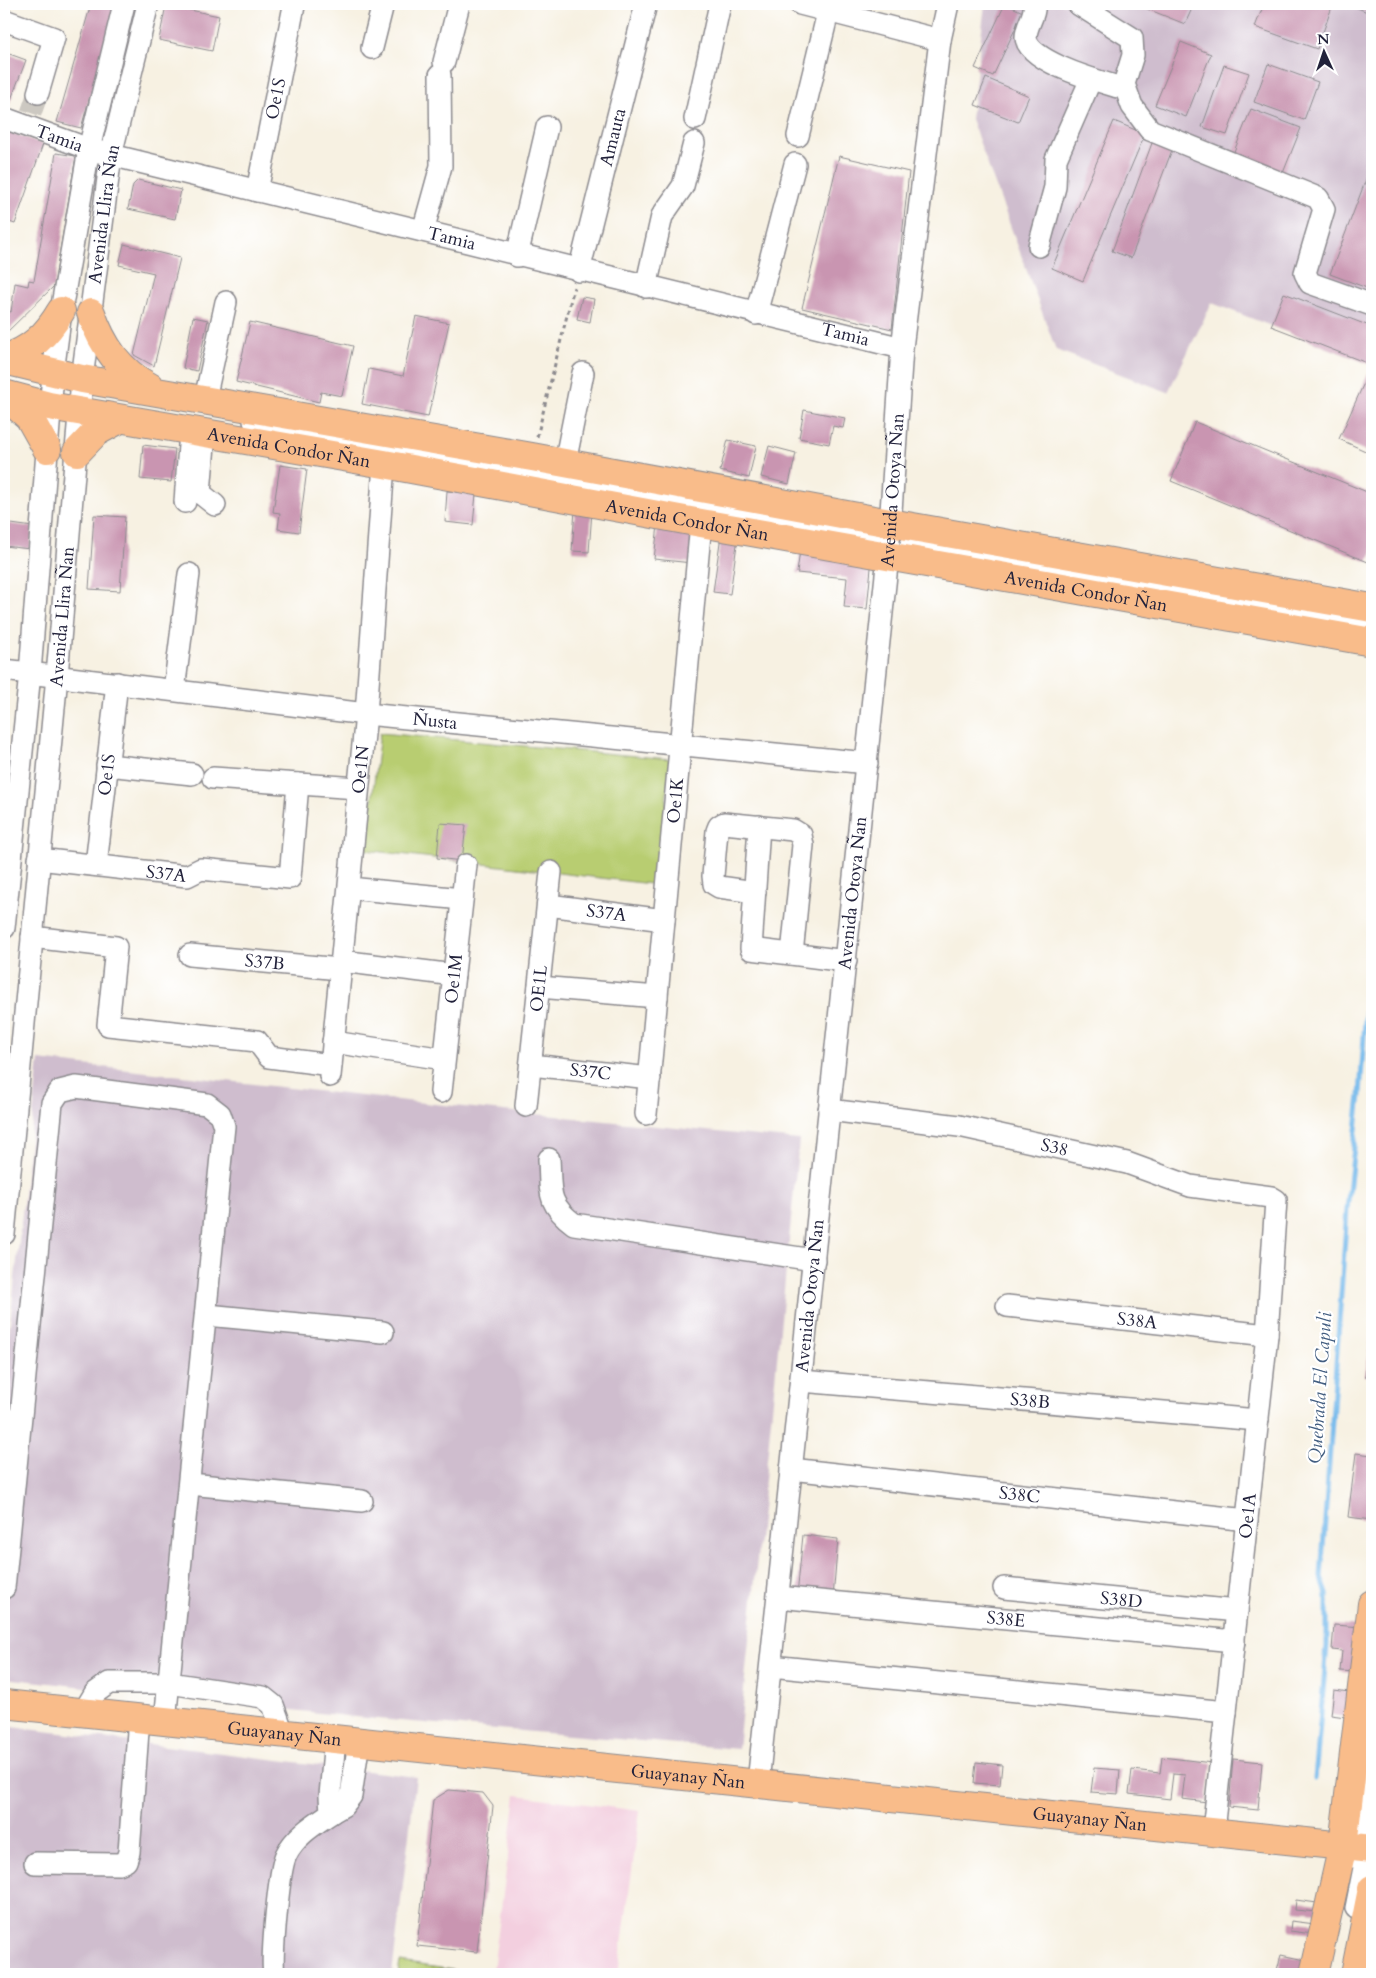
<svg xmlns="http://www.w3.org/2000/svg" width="1376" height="1978" viewBox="0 0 1376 1978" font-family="Cardo,serif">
	<rect width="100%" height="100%" fill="#fff"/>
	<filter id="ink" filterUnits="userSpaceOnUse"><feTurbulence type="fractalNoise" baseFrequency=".02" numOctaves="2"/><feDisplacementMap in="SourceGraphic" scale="10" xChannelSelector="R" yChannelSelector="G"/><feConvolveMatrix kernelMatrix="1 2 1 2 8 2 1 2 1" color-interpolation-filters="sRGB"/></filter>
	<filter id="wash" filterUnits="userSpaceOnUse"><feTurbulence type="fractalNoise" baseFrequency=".0096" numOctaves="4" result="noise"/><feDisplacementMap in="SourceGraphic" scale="20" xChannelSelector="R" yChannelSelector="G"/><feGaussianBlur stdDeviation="1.12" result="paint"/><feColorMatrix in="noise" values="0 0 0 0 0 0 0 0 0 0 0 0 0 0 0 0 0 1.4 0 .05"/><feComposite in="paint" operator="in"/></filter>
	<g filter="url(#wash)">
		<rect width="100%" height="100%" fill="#f7f1e2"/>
		<path fill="#f3cfdf" d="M516,1795L640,1811L618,1974H520L493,1970Z"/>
		<path fill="#cfbdce" d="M985,4H1372V365L1212,303L1168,392L1056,350L971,119Z
			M39,1060L434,1104L799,1140L738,1749L365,1718L4,1678V1378Z
			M4,1726L416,1777L392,1974H4Z"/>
		<path fill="#b8cd71" stroke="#6d7856" d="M380,733L670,759L659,885L366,850Z
			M400,1962L480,1974H398Z"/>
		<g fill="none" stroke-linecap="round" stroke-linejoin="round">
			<path stroke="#75b9eb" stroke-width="5" d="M1315,1779L1327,1646V1594L1321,1577L1347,1209L1360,1095L1366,1006L1372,1004"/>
		</g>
		<g id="blocks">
			<path fill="#c995b1" d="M91,4H116L81,128L57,122Z
				M1005,4L1023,12L993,76L975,68Z
				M1135,4H1194L1185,24Z
				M1264,4H1333L1317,49L1255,27Z
				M1348,4H1372V14Z
				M166,5L219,16L212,51L159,40Z
				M1181,42L1211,54L1186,117L1155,105Z
				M4,52L26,60L7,110L4,109Z
				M1268,64L1318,82L1304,120L1254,102Z
				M1224,65L1249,73L1227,135L1202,127Z
				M986,78L1029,96L1018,122L975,105Z
				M1251,109L1301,128L1283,173L1233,154Z
				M1114,121L1145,134L1083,281L1052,268Z
				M5,130L43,144L15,224L4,220Z
				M1155,135L1175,142L1131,258L1112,251Z
				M56,153L76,156L54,286L4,335V310L11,312L15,283L28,286L29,280L34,281Z
				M839,156L909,172L892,329L802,308Z
				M1368,174L1372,176V290L1330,274Z
				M138,180L181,190L175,219L128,209L133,185Z
				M124,244L180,258L154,366L134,355L154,273L119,265Z
				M1284,293L1372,327V454L1339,439L1372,365L1271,326Z
				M582,297L594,299L590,322L577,319Z
				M416,316L449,323L428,417L362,404L369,369L403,376Z
				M193,317L208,320L197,371L183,368Z
				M250,322L353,346L342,396L321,392L319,402L236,382Z
				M804,410L845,418L843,428L833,426L829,444L799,438Z
				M1195,422L1372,494V552L1368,562L1171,481Z
				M728,440L756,446L749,478L720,471Z
				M143,445L175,449L171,482L140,479Z
				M769,446L796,453L789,484L761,477Z
				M280,465L307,469L299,532L278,529L280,513L273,512Z
				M447,491L476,494L473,525L445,522Z
				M575,510L592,511L589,552L572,551Z
				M94,515L125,517L120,591L89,589Z
				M4,523L33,527L30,549L4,546Z
				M658,525L696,529L692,563L654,559Z
				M721,535L738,537L730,594L713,592Z
				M800,550L867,562L871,568L867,609L844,607L847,578L797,573Z
				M440,823L466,825L462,861L437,858Z
				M1370,1341H1372V1377L1365,1376Z
				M1356,1453L1372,1455V1520L1348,1517Z
				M803,1535L838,1539L833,1598L797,1595Z
				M1334,1625L1362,1627L1357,1672L1340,1671L1342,1651L1332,1650Z
				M1334,1690L1357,1693L1353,1718L1331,1715Z
				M1162,1757L1212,1763L1207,1802L1182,1799L1185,1775L1173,1774L1170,1799L1129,1794L1132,1770L1160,1773Z
				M1233,1759L1262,1762L1258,1810L1229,1807Z
				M976,1762L1002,1765L1000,1785L974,1783Z
				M1094,1768L1120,1770L1118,1794L1091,1792Z
				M449,1790L483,1793L493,1806L477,1952L417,1946L433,1800Z
				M1296,1900L1317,1903L1316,1912L1295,1910Z
				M1291,1921L1315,1924L1313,1934L1290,1931Z
				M1281,1955L1309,1961L1306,1974L1277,1970Z"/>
		</g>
	</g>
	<g filter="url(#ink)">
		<use href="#blocks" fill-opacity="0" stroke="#8c8a8e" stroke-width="1"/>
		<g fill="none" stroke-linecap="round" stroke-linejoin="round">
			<path stroke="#ccc8c1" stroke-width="21" stroke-dasharray="21 11" stroke-linecap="butt" d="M31,113L38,93"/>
			<g stroke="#8c8a8e" stroke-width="24">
				<g id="minor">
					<path d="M800,4L940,40"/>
					<path d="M1034,4C1036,15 1026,25 1026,37C1026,61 1098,81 1118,87L1124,84"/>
					<path d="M1078,4L1132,38L1133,55L1124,84L1132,106L1150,130L1318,198L1324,209L1305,273L1310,283L1372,305"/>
					<path d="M4,20L54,38L38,93"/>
					<path d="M372,48L383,4"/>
					<path d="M444,62L459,4"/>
					<path id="s1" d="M4,118L89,149L111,155L902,348"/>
					<path d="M695,119L720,4"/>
					<path d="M798,136L830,4"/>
					<path id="s2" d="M257,191L294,6"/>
					<path d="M423,231L441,166L440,75"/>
					<path d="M1039,246L1055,187L1056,159L1091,79"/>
					<path d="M517,256L547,127"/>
					<path id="s3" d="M579,271L646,4"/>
					<path d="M646,287L662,216L683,186L694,143"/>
					<path d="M756,314L795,164"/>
					<path d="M205,399L226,302"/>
					<path d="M254,421L330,439L872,540"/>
					<path d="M205,433L200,493L215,505"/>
					<path d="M565,463L583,373"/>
					<path d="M185,502L190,431"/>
					<path d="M910,546L1372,625"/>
					<path id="s4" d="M4,670L366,714L867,763"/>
					<path d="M174,690L189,574"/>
					<path d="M107,765L192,774"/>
					<path d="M213,778L358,788"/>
					<path d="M759,826L751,949L846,961"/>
					<path id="s5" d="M39,859L187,876L201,869L290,878L298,784"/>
					<path id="s6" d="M96,865L117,683"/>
					<path d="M349,888L462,899"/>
					<path d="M755,892L719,887L714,884L713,876L717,831L719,826L724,823L793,830L801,835L803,845L792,954"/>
					<path id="s7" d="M548,905L664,920"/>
					<path d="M4,928L30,673L53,373L61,311L89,149L124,4"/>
					<path d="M32,937L116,947L108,1025L257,1041L269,1057L331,1065"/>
					<path id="s8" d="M190,955L340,969"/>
					<path d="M341,961L454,975"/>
					<path d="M539,987L657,997"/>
					<path d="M333,1042L444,1059"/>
					<path id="s9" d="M531,1065L650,1078"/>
					<path id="s10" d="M330,1076L366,714L384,464"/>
					<path id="s11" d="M441,1092L466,865"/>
					<path id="s12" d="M526,1106L551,872"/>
					<path id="s13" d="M829,1110L959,1126L1127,1163L1190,1186L1271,1197L1276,1200L1267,1335L1213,1831"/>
					<path id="s14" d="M646,1114L701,523"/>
					<path d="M549,1159C551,1191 546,1203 574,1224L814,1260"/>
					<path id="s15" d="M4,1234L57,676L82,379L111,155L148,4"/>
					<path id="s16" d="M1007,1306L1267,1335"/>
					<path d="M207,1315L383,1332"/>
					<path id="s17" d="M801,1381L1258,1420"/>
					<path id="s18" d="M791,1469L1247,1520"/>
					<path d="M190,1484L362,1501"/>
					<path d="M4,1588L52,1103L60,1091L76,1087L207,1104L220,1114L224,1126L165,1721"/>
					<path id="s19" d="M1004,1588L1237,1611"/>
					<path id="s20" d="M778,1597L1234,1641"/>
					<path d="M771,1666L1226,1712"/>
					<path d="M83,1713L95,1693L109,1683H169L263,1697L273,1705L283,1733"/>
					<path id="s21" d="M758,1783L888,556L902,348L940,40L948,4"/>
					<path d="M331,1813L343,1806L351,1796L359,1741"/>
					<path d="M1353,1857L1372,1754"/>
					<path d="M35,1863L119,1864L126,1861L129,1852L139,1718"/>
					<path d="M1356,1908L1370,1838"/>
					<path d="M274,1974C271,1958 279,1869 286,1855C295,1836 315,1824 331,1813L330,1796L335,1738"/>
				</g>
			</g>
			<g stroke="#8c8a8e" stroke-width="30">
				<g id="major">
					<path d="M91,313C102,345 119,371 150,387"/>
					<path d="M4,359C31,350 47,335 61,311"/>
					<path d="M4,360L82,379L532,457L890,523L1372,608"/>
					<path id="s22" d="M4,394L49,406L384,464L701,523L1372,642"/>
					<path d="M5,396L29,417L47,449"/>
					<path d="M77,452L96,432L120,419"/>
					<path id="s23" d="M4,1704L1372,1849"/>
					<path d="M1314,1974L1343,1845L1372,1604"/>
					<path d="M1355,1974L1372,1889"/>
				</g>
			</g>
			<path stroke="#8c8a8e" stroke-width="3" stroke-dasharray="4 4" stroke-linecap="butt" d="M537,437L574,287"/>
			<use href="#minor" stroke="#fff" stroke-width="21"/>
			<use href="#major" stroke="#f9bc8a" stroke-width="28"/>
		</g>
	</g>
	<g text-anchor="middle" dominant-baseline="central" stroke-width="4.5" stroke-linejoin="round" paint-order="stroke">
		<g font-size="18" fill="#22223b" stroke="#fff">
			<text stroke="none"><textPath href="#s2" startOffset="94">Oe1S</textPath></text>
			<text stroke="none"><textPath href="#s3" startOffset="138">Amauta</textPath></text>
			<text stroke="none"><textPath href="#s1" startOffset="59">Tamia</textPath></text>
			<text stroke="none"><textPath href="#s15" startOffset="1025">Avenida Llira Ñan</textPath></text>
			<text stroke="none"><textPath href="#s1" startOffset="464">Tamia</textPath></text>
			<text stroke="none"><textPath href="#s1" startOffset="869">Tamia</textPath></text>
			<text stroke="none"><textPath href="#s22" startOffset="290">Avenida Condor Ñan</textPath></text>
			<text stroke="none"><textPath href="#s21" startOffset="1300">Avenida Otoya Ñan</textPath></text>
			<text stroke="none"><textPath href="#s22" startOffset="695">Avenida Condor Ñan</textPath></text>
			<text stroke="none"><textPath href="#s22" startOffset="1100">Avenida Condor Ñan</textPath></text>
			<text stroke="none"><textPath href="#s15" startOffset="620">Avenida Llira Ñan</textPath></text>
			<text stroke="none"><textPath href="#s4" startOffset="434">Ñusta</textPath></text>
			<text stroke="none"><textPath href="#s10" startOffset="308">Oe1N</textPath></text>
			<text stroke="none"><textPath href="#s6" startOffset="91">Oe1S</textPath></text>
			<text stroke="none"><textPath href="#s14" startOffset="315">Oe1K</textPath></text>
			<text stroke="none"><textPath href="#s5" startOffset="128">S37A</textPath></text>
			<text stroke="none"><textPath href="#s21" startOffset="895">Avenida Otoya Ñan</textPath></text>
			<text stroke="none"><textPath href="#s7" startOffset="59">S37A</textPath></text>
			<text stroke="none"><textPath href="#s8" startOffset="75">S37B</textPath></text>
			<text stroke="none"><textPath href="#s11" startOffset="114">Oe1M</textPath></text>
			<text stroke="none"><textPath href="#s12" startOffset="118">OE1L</textPath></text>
			<text stroke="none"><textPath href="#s9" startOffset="60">S37C</textPath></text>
			<text stroke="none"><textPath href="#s13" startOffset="229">S38</textPath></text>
			<text stroke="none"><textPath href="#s21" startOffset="490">Avenida Otoya Ñan</textPath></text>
			<text stroke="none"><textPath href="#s16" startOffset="131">S38A</textPath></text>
			<text stroke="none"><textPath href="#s17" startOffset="230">S38B</textPath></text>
			<text stroke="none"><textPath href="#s18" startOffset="230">S38C</textPath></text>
			<text transform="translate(1248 1516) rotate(-84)">Oe1A</text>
			<text stroke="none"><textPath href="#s19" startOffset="118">S38D</textPath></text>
			<text stroke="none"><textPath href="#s20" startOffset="229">S38E</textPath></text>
			<text stroke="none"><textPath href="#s23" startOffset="282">Guayanay Ñan</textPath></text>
			<text stroke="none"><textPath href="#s23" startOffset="688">Guayanay Ñan</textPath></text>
			<text stroke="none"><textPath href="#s23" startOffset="1092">Guayanay Ñan</textPath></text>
		</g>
		<g font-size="19" font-style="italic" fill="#435e81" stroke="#fff">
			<text transform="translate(1320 1388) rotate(-86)">Quebrada El Capuli</text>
		</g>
	</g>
	<rect width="1376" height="1978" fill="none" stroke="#fff" stroke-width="20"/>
	<g transform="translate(1324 52) rotate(357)" stroke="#ffffff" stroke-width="4" paint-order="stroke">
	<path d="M0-4L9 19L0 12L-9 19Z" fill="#22223b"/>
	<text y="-8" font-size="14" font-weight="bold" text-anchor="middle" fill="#22223b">N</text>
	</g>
</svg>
